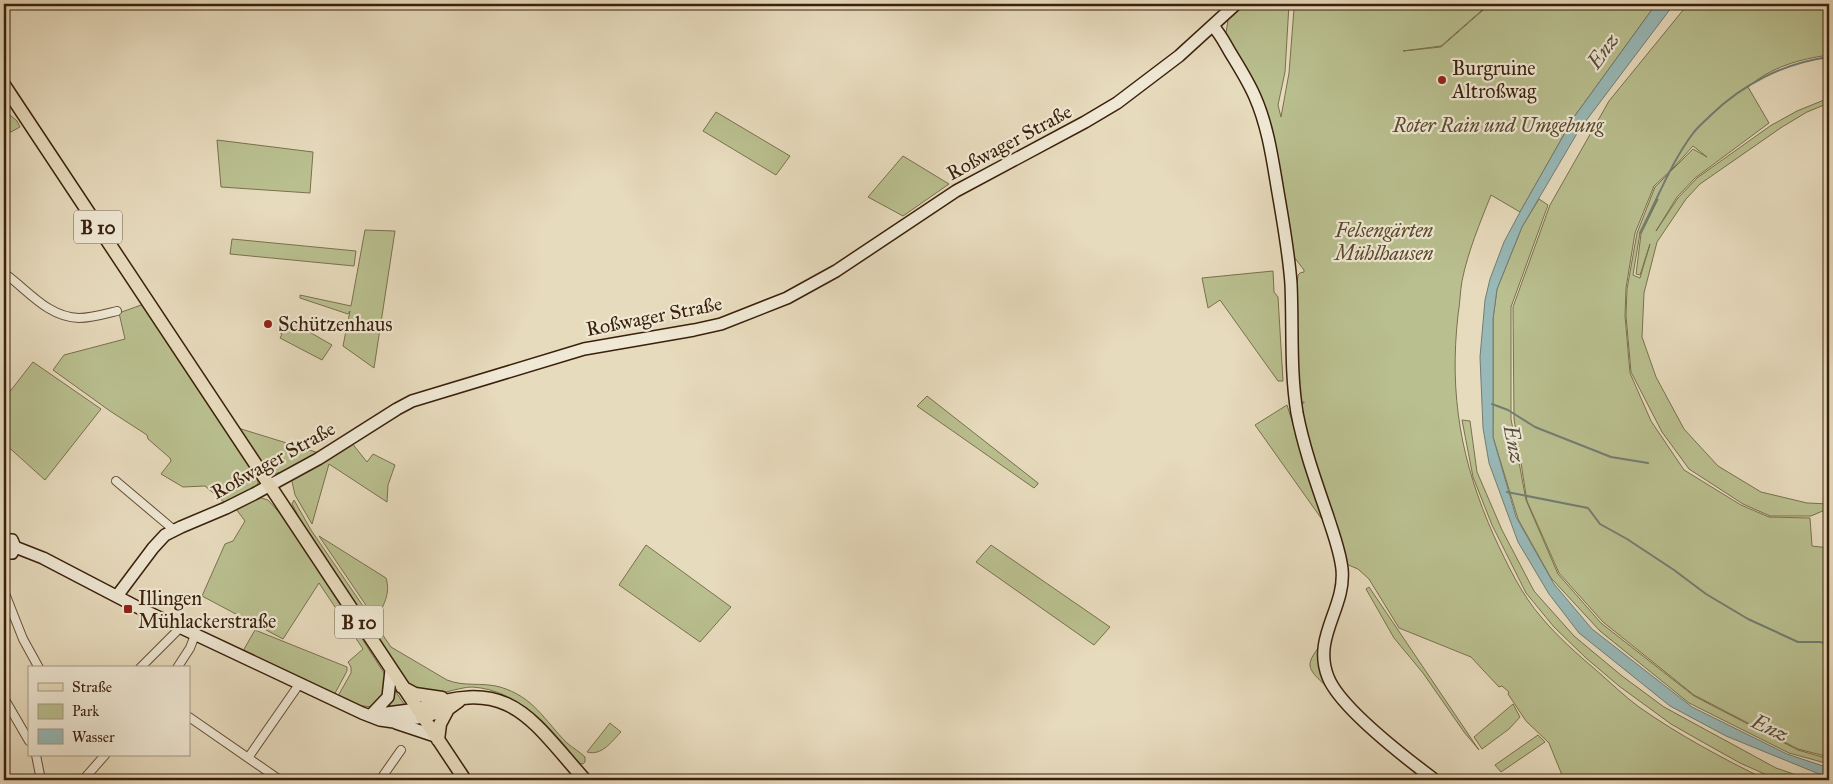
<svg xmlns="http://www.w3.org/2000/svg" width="1833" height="784" viewBox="0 0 1833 784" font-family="'IM FELL Great Primer',serif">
	<rect width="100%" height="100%" fill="#e7dbbd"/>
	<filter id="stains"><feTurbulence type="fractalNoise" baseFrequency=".004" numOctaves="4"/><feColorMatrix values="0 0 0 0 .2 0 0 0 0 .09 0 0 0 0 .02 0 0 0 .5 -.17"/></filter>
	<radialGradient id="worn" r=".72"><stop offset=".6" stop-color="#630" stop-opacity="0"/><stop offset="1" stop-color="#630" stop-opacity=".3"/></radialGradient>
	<path fill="#b9bf8f" stroke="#7a704d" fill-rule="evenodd" d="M1242,4H1289L1285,72L1278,105L1281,117L1289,73L1294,9L1296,4H1489L1441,46L1403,51L1441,47L1490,4H1656L1574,117L1520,212L1491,195C1480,223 1468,251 1462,281C1460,292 1460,304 1458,315C1449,395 1461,462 1494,536C1507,564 1521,594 1542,618C1558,637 1577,654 1596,670C1610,682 1624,696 1639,707C1679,735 1723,759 1767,780H1564L1549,743L1526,721L1508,694L1509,692L1502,686L1499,687L1471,657L1399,628L1369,579L1358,569L1346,564L1307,436L1300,404L1304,403V402H1300L1298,391L1296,295L1298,275L1300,273L1304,272V270L1294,257L1272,129L1260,94L1226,33L1228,20Z
		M1688,4H1829V55C1800,59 1771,67 1748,87L1769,123L1695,178L1677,197L1656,231L1678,198L1697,178L1770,126L1797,111L1829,98V103L1807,112L1782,127L1700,184L1686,199L1657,242L1644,293L1642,337L1656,377L1684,429L1718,466L1761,492L1807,503L1829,504V510H1825L1811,516H1770L1743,504L1689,469L1662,432L1631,372L1626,316L1627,289L1637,233L1655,187L1693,149L1707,157L1693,146L1674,167L1654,186L1635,233L1626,288L1625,316L1630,373L1651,421L1684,470L1741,505L1769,517L1810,518L1812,546L1829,548V757L1798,749L1694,695L1603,622L1559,573L1527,501L1514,419L1513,307L1550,205L1609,101ZM1658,199L1641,234L1636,274L1640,275L1650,244L1640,278L1633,275L1640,233Z
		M4,110L17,121L20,127L11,132L4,126Z
		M716,112L790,156L776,175L703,131Z
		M217,140L313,152L310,193L221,187Z
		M903,156L949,184L903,216L868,197Z
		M1539,199L1548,205L1511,307V419L1526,500L1558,574L1601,623L1694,696L1798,750L1829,759V764L1789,753L1689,703L1600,631L1551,578L1518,519L1493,437V319L1497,289L1522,227Z
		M365,230L395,231L374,368L343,346L350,311L348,314L300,298V295L351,306Z
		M232,239L356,251L354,266L230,254Z
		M1273,271L1274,292L1278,297L1283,381H1278L1220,300L1208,308L1202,278Z
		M144,304L258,478V483L256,488L225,503L205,486L183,487L161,474L171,461L170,458L148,439L147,435L110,411L53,370L64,355L125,339L119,313Z
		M292,322L332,345L322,360L280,338L282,334L277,331L281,323L290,327Z
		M33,362L101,409L45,480L4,443V399Z
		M927,396L1038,483V484L1034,488L917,406Z
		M1287,405L1323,518H1321L1255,425Z
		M1462,420L1470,421L1477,472L1502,530L1534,591L1574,636L1622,676L1664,707L1776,768L1811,780H1778L1740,763L1699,740L1671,724L1619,686L1586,658L1554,627L1526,593L1492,525L1473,477Z
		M238,428L319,453L288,471L272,474L267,472Z
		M351,442L367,462L373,454L395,465L388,485L387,502L329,464L312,524L295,495L291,477Z
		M258,497L268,500L286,520L384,673L387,682V692L372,707L355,705L338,696L351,673V667L348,662L363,649L319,583L283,639L202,596L225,544L233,541L245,521L236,509Z
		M294,500L311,530L391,647L447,680C464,687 482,682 500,687C534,697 544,720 567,743C573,748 580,752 585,757V762L583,764L577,763C549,729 520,690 472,687C458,687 434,698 423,693C417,691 412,686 407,682L307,533L292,504Z
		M319,536L386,578C391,594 383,606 376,620Z
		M646,545L731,607L700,642L619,585Z
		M991,545L1110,627L1094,645L976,562Z
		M1369,587L1479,750L1464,732L1423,673L1394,638L1366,589Z
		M255,630L347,667V671L334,695L299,677L243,651Z
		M1325,639L1328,688C1304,666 1305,665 1325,639Z
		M394,689L406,707L383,710Z
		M1513,704L1520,717L1509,729L1482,749L1474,737Z
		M610,723L621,732C611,742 602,756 587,752Z
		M1538,735L1545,742L1501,772L1495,765Z"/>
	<path fill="#98b9b8" stroke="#737c73" d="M1656,4H1674L1579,130L1522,227L1497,289L1493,319V437L1516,517L1554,584L1592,629L1692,707L1787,754L1829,768V778L1726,736L1670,706L1579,633L1549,594L1518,542L1489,463L1483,428L1480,357L1485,300L1490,279L1504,242L1520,212L1574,117Z"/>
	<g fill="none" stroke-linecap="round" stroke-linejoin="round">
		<path stroke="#737c73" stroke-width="2" d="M1640,233C1657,200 1671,162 1694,132C1699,126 1705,121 1711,115C1743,84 1784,63 1829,57
			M1492,404L1508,410L1535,427L1611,457L1648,463
			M1507,492L1588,508L1600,524L1627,539L1674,570L1706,594L1748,619L1798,642H1820L1829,644
			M4,773L9,780"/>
		<g stroke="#664f38" stroke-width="10">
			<path id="street" d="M4,273C27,289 47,317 79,318C91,318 105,314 117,311
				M116,481L174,530
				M4,591L23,639L39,668
				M140,668L180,628
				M177,668L190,648L195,635
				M4,698L29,741
				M189,717L280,780
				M36,755L41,780
				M248,758L300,683
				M83,780L105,755
				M380,780L401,750"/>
		</g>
		<g stroke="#3b200b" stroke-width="14">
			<path id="secondary" d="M1213,26C1222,36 1226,46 1233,57C1241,70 1249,83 1255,97C1269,129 1273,164 1279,198C1284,227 1289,255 1291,284C1293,328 1290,370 1297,413C1304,449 1316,482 1328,517C1333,533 1340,551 1342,569C1346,608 1312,637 1328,677C1340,708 1407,759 1435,780
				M4,540H12L15,547
				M15,547L43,558L137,607L362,713L380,720L394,722L422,717
				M4,553H12L15,547
				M117,596L153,548L165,535L181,527L226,508L254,494L318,459L397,409L412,401L584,349L694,330L721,324L787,298L836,271L956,191L1085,122L1117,103L1179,56L1236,4
				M371,715L388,697L391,670
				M372,715L417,709
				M396,723L435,736"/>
		</g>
		<g stroke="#3b200b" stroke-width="15">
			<path id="primary" d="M4,85L465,780
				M402,687L415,694L442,698
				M417,709C510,676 529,717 585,780
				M422,717L448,709L459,701
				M438,740L440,724L448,709"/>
		</g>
		<use href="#street" stroke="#efe8d4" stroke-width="8"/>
		<use href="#secondary" stroke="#efe8d4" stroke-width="11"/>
		<use href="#primary" stroke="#e7dbbd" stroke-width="12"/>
	</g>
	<g fill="#8f2418" stroke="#efe8d4" stroke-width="2">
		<circle cx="1442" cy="80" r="5"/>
		<circle cx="268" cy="324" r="5"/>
		<rect x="123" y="604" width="10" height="10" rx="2.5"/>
	</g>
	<g text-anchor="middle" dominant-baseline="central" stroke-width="4.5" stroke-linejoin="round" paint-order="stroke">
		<g fill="#efe8d4" stroke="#715c47" stroke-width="1">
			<rect x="74" y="210.5" width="48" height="33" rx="4"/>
			<rect x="335" y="605.5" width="48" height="33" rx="4"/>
		</g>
		<g font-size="19" font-weight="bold" fill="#3b200b">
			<text x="98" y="227">B 10</text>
			<text x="359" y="622">B 10</text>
		</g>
		<g font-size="20" fill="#3b200b" stroke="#efe8d4" text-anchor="start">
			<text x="1452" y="68">Burgruine<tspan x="1452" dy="23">Altroßwag</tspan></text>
			<text x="278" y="324">Schützenhaus</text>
			<text x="138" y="598">Illingen<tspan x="138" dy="23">Mühlackerstraße</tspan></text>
		</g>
		<g font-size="20" font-style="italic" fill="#5a482c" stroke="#efe8d4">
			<text x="1498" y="125">Roter Rain und Umgebung</text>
			<text x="1384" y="230">Felsengärten<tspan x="1384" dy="23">Mühlhausen</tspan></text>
		</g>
		<g font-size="20" fill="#3b200b" stroke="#efe8d4">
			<text transform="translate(1009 142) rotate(-28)">Roßwager Straße</text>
			<text transform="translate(654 316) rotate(-11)">Roßwager Straße</text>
			<text transform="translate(273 460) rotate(-29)">Roßwager Straße</text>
		</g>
		<g font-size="21" font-style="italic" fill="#574e3f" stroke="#efe8d4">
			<text transform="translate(1603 51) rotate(-54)">Enz</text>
			<text transform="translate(1514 444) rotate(79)">Enz</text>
			<text transform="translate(1770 728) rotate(25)">Enz</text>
		</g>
	</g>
	<rect width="1833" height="784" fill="none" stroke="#e7dbbd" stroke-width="20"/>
	<rect x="5" y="5" width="1823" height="774" fill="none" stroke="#3b200b" stroke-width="2.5"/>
	<rect x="10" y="10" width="1813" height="764" fill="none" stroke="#3b200b"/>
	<rect x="28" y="666" width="162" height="90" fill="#efe8d4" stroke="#a79884"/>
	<rect x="38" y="683" width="25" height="8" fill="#e7dbbd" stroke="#a79884"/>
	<text x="72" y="692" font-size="15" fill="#3b200b">Straße</text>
	<rect x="38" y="704" width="25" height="15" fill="#b9bf8f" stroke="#a79884"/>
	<text x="72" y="716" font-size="15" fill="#3b200b">Park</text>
	<rect x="38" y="729" width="25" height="15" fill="#98b9b8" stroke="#a79884"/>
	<text x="72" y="742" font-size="15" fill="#3b200b">Wasser</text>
	<rect width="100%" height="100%" filter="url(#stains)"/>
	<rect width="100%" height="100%" fill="url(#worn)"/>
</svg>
